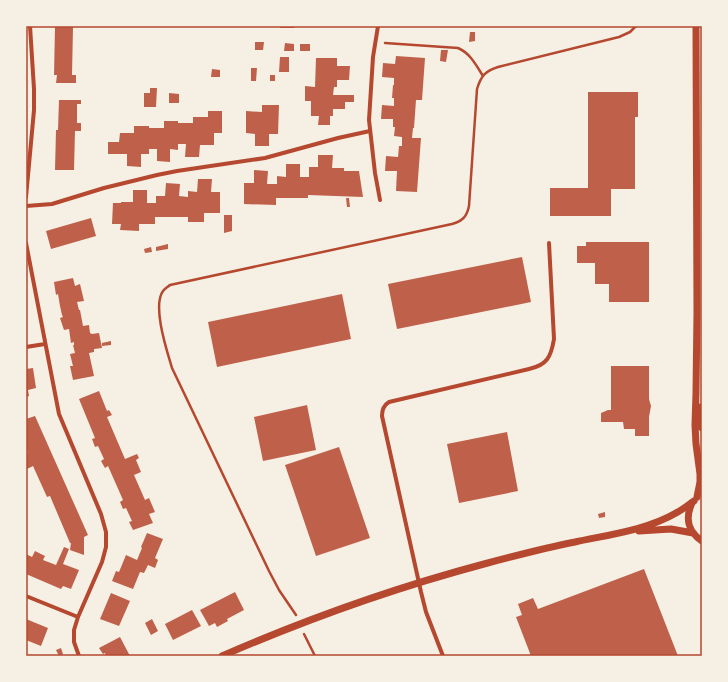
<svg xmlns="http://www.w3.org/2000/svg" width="728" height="682" viewBox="0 0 728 682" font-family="'Open Sans',sans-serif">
	<rect width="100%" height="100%" fill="#f6efe4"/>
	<path fill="#bf614a" d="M280,26H295L294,28H280Z
		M55,27H73L72,75H76V83H56L57,75H54Z
		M470,32H475V41L469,42Z
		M255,42H264L263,50H255Z
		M285,43L294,44V51H284Z
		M300,44H310V51H300Z
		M441,50H448L446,62L440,61Z
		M396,56L425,58L422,100H416L414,128H413L412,138H421L417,192L396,191L397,171H385L386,156L398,157L399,146H402V137L394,136L395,127H393V119H381L382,105L394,106V98H392L393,85H394V78L382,77L383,63L395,64Z
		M280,57H289V72H279Z
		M316,58H337V66H350L349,80H337V87H334L333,95H354V102H345V109H333V116H330V125H318L319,116H311V101H305V86L315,87Z
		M251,68H257L256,81H251Z
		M212,69L220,70V77H211Z
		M270,75H275V81H270Z
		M150,88H157L156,107H144V93H150Z
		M588,92H638V117H635V189H611V216H550V188H588Z
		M169,93L179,94V103H169Z
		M59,100H81V104H77V123H81V131H75L74,170H55L56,130H58Z
		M262,105H279L278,134H269V146H255V134L246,133V111L262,112Z
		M208,111H222V133H214V145H200L199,157H185L186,144H178V150L170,149V162L157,161V149H149V154H141V167L127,166V154H108V142H119L120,133H134V126H149V128H164V121H178V123H193V117H208Z
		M318,155H333L332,168H344V171H359L363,197L308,195V198H276V205L244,204V183H254V170L268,171L267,184H277V176L286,177V164H300V177H309V167H318Z
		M198,179H212L211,192H220V213H204V222H188V217H155V224H139V231L120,230L121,224H112L113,203H121V202H133V190H147V203H156V196H165L166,183L180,184L179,196L188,197V191L197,192Z
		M346,198H349L350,207H347Z
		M224,215H232V231L224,233Z
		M91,218L96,236L51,249L46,231Z
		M586,242H649V302H609V284H595V263H577V246H586Z
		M168,244V249L156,251V247Z
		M151,247L152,252L145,253L144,249Z
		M522,257L531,302L397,329L388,284Z
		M73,278L75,286L80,284L84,301L77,302L79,310H80L83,326L89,325L90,333L92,334L99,333L102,348L94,349V352L89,353L94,376L73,380L70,366H73L70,354L75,353L73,345H74V342L71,343L69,329L64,330L60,318L63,317L62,315L60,306L58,294L56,295L54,282Z
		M342,294L351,339L217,367L208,322Z
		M111,341V345L102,346V343Z
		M611,366H649V399L651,406L649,417V436H635V429H624L623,422H601V413L608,410H611Z
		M33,368L36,388L28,390L29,396L26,397V369Z
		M99,391L107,411L109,410L112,415L107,417L125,459L137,454L139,458L136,460L141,472L134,475L145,500L149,498L155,512L149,514L153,523L133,530L129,522L132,521L126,508L123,509L120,502L123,500L108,466L105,468L101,461L104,459L98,446L95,447L92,439L95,438L79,399Z
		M307,405L316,450L263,461L254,417Z
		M35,416L88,535L84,537V555L70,550L71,543H70L50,496L47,497L33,466L27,469L26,467V454L28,453L26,449V419Z
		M507,432L518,491L459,503L447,444Z
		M339,447L370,538L316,556L285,465Z
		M605,512V517L599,518L598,514Z
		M147,533L163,539L155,558L158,560L155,568L148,565L144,573L140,572L133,589L112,581L116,571L119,572L126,555L137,560L142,548L141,547Z
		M64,547L69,549L63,564L79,570L71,589L63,586L61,589L26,574V554L32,557L35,551L45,556L43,560L56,565Z
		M644,569L678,656H531L516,617L522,615L518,604L533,598L538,609Z
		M235,592L244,610L227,619L228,621L217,627L215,623L209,626L200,610Z
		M111,593L130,601L119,626L100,619Z
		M192,610L201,626L173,640L165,624Z
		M26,619L48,628L41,646L26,640Z
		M152,619L158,631L151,635L145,623Z
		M120,637L130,656H106L105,653L103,654L99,648Z
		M61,648L63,654L59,656L56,650Z"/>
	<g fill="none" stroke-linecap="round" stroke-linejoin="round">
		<path stroke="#b5482f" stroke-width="2.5" d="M385,43L458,48C470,53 476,65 483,76
			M296,615L279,590L269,571L172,368C167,351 152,306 163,291C165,288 168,287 170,285L452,224C463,221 467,216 469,206L477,89C481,76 485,71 498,67L619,37L630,32L636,26
			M304,634L315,656"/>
		<path stroke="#b5482f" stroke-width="4" d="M378,26L373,57L369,120L375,173L380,200
			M26,197L34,110V89L30,26
			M26,206L52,204L104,188L157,175L177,171L265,158L338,138L370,131
			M26,243L59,414L101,514L106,532V547L102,562L78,617L74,630V642L79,656
			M26,347L45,344
			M26,596L78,617
			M443,656L426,612L421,592L382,416C382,409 384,405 389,402L529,369C547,365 551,357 554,339L549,243"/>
		<path stroke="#b5482f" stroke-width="7" d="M696,26L697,313L696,393L695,425L696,444L700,474V482L697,497
			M699,407L702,428
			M692,503C685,518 688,532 702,541
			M639,531L671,529L693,533
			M222,656C307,619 394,588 484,564C514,556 544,548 575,542C607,535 647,530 676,513C682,510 688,505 694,501"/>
	</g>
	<rect width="728" height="682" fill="none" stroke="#f6efe4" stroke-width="54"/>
	<rect x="27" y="27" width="674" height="628" fill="none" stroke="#b5482f" stroke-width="1.5"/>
</svg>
